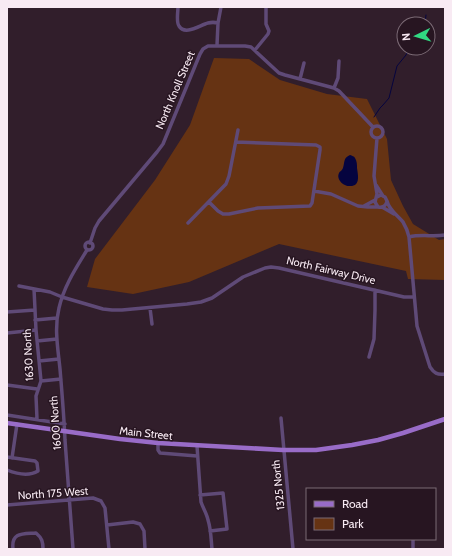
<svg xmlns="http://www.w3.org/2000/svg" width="452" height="556" viewBox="0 0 452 556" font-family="Cabin,sans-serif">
	<rect width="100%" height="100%" fill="#311e2b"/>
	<path fill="#663313" d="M214,58L249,59L280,80L327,94L367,99L387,139L391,180L403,206L413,224L439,240L445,239V280L408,279L406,271L279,244L189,282L133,294L87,287L95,259L155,180L190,125Z"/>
	<path fill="#05043f" d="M350,155C352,156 354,156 355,158C357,161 357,165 357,168C358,175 361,187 349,186C343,186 336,179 339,173C341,170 341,172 343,168C345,162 343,158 350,155Z"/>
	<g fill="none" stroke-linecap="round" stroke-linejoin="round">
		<path stroke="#05043f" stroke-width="1" d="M425,24L426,15
			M374,117L380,108L383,105L389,98L397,66L406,55L409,48"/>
		<path stroke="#5f4a77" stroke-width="3.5" d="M178,7C178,12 176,22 179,26C185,36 200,25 208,23C212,22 214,22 218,23
			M217,45L218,23L221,7
			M255,50L268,34L269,31L266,24V7
			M300,79L304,63
			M334,88L338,78L339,61
			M371 132a6 6 0 1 1 12 0a6 6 0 1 1-12 0Z
			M376,185L383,196
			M314,191L331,194L358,206L368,207H378
			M377,197L381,195L385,197L387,201C386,206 383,208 378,207L375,202L377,194L374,176L377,138
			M387,201C389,210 397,215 403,222C406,227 408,232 409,237L417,326L430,367C434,373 437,375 445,374
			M209,202L218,211L223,214H229L258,208L310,206L312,203L320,150V147L316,145L236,142
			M364,206L375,200
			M382,207L394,214
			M188,223L226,184L229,176L238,130
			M409,237C421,234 433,237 445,235
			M85 246a4 4 0 1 1 8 0a4 4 0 1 1-8 0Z
			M90,243L95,228L99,221L157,152L163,144L200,54L203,49L208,46H245L251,47L279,73L285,75L334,88L339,91L373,127
			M19,286L50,292L62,297L103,309L112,310H122L187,304L201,302L212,298L243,277L265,268L271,267L279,268L404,297H414
			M34,289L36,330L41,381L36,396L37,419
			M150,308L152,324
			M7,312L35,310
			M35,320L57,318
			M7,333L36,330
			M37,341L57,339
			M369,357L374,339L375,310V290
			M39,361L59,359
			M41,381L61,379
			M7,385L37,389
			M7,415L65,424
			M281,418L293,549
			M158,443V450L160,453L197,456
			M197,446L201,502C203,508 207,514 208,520C211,529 211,539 212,549
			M7,457L35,461L37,463L38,471C28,477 17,474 7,470
			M12,458L17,424
			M200,495L223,493L227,529L210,531
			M7,505L93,498L101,501L105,508L109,549
			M107,525L133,522L140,524L144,531L145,549
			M413,539V549
			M13,549C11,532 23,534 36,533C42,538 43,542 43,549
			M73,549L65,440C64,416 62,393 60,369C58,349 54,328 59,308C64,286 76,268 87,250"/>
		<path stroke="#996cc8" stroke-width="4.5" d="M7,423L120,439L158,443L283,450H316L352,445L378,440L403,433L445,419"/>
	</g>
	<g text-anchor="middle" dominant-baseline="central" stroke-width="3" stroke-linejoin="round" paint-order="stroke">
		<g font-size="11" fill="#f8eaf3" stroke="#271521">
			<text transform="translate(175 90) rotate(-67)">North Knoll Street</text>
			<text transform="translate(331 270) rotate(13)">North Fairway Drive</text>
			<text transform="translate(28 355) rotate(-93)">1630 North</text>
			<text transform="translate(55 423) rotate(-94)">1600 North</text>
			<text transform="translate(146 433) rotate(6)">Main Street</text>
			<text transform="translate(278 485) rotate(-96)">1325 North</text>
			<text transform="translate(53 493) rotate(-4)">North 175 West</text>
		</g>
	</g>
	<rect width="452" height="556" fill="none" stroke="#f8eaf3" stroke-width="16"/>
	<rect x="306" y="488" width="130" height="52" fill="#271521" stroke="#7b6a75"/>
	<rect x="314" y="501" width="20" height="6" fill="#996cc8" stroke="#7b6a75"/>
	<text x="342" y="508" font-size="12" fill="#f8eaf3">Road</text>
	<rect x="314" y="518" width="20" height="12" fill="#663313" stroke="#7b6a75"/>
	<text x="342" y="528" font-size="12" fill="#f8eaf3">Park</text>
	<g transform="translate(416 36) rotate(265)"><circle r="19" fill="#271521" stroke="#7b6a75"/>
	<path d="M0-3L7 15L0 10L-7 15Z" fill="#31d882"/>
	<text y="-6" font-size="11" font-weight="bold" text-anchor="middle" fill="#f8eaf3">N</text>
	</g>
</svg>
